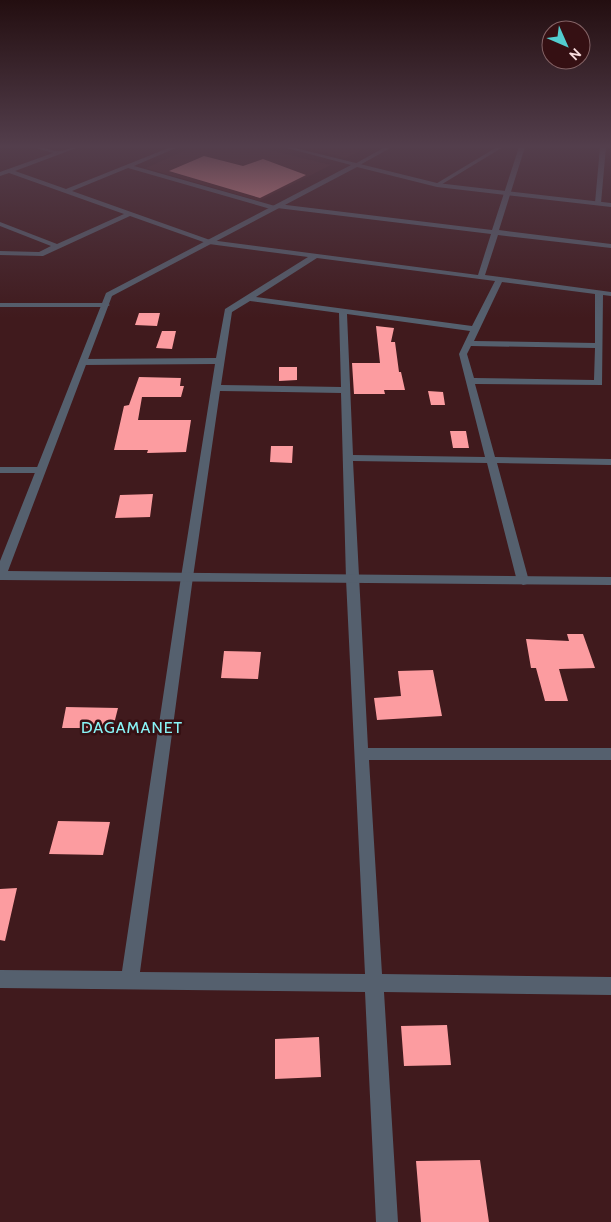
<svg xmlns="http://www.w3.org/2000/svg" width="611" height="1222" viewBox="0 0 611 1222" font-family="Cabin,sans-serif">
	<rect width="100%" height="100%" fill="#401a1d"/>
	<path fill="#4f2124" d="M193,147H257L331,165L259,201L146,168Z
		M302,147H367L346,158Z"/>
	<path fill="#fc9ca0" d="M204,156L243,166L263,159L306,175L260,198L169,171Z
		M139,313H160L157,326L135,325Z
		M376,326L394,328L391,342H395L399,372H401L405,390H384L385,394H354L352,363H380Z
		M162,331H176L172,349L156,348Z
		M279,367H297V380L279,381Z
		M139,377L181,378L180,386H184L181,397H142L138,420H191L186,452L147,453L148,450H114L124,406L129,405Z
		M428,391L443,392L445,405H431Z
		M450,431H466L469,448H453Z
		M271,446H293L292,463L270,462Z
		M153,494L150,517L115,518L120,495Z
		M567,634H583L595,668L559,669L568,701H545L536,668H531L526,639L569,641Z
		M224,651L261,652L258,679L221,678Z
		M433,670L442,716L377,720L374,698L401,696L398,671Z
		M66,707L118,708L113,728H62Z
		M58,821L110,822L103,855L49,854Z
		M17,888L5,941L0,940V889Z
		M447,1025L451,1065L404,1066L401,1026Z
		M319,1037L321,1077L275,1079V1039Z
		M480,1160L489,1222H421L416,1161Z"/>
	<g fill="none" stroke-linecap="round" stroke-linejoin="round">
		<path fill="#55606e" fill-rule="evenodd" d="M33,147C42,146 50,151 58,151C65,151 71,147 79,147L15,171L66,189L171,147H178L134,166L275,206L278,204L492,230L519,147H525L499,230L611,244V248L498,235L485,275L611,292V296L603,295L602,385L475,384L495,457L611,459V465L497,463L529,581L527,584L523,585L517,581L487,463L353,461L368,748H611V760H369L382,974L611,977V995L384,992L398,1222H376L365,992L0,988V970L122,971L181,577L215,364L83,365L79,362L83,359L216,358L225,309L308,257L209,244L130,216L43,256L0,255V251L39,252L51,246L0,226V222L57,244L124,214L9,173L0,176V172L53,153ZM128,168L274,210L277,208L491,234L478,275L210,240L72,191ZM317,258L495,281L472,326L256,297ZM502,282L595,294V343L474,341ZM250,301L339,313L341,387L221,385L232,312ZM347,314L470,331L459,354L485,457L353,455ZM471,346L595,348L594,380L474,378L467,354ZM220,391L341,393L346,579L365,974L140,972L193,577Z
			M385,147H392L358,166L353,165Z
			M497,147H503L439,186L434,185Z
			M600,147H606L601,203L598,205L595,203Z
			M0,303H106L110,305L106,307H0Z
			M0,467H41L46,470L41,473H0Z"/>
		<path fill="#55606e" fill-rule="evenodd" d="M283,147H291L437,183L611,203V207L437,187L357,167L112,296L8,571L611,577V585L0,580V561L106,293L351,165Z"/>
	</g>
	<linearGradient id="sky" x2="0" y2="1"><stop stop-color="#230e10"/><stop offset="0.46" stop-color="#533e4c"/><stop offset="1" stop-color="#533e4c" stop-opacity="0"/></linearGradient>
	<rect width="611" height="318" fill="url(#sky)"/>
	<g text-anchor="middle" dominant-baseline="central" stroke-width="5" stroke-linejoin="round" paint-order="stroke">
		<g font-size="16" letter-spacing="1" fill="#89f5f7" stroke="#351013">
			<text x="132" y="727">DAGAMANET</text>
		</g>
	</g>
	<g transform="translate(566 45) rotate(135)"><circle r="24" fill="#351013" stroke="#836265"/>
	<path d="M0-4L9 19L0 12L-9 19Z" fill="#52cdcf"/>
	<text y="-8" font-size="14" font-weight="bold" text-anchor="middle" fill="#f9dedf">N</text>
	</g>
</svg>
